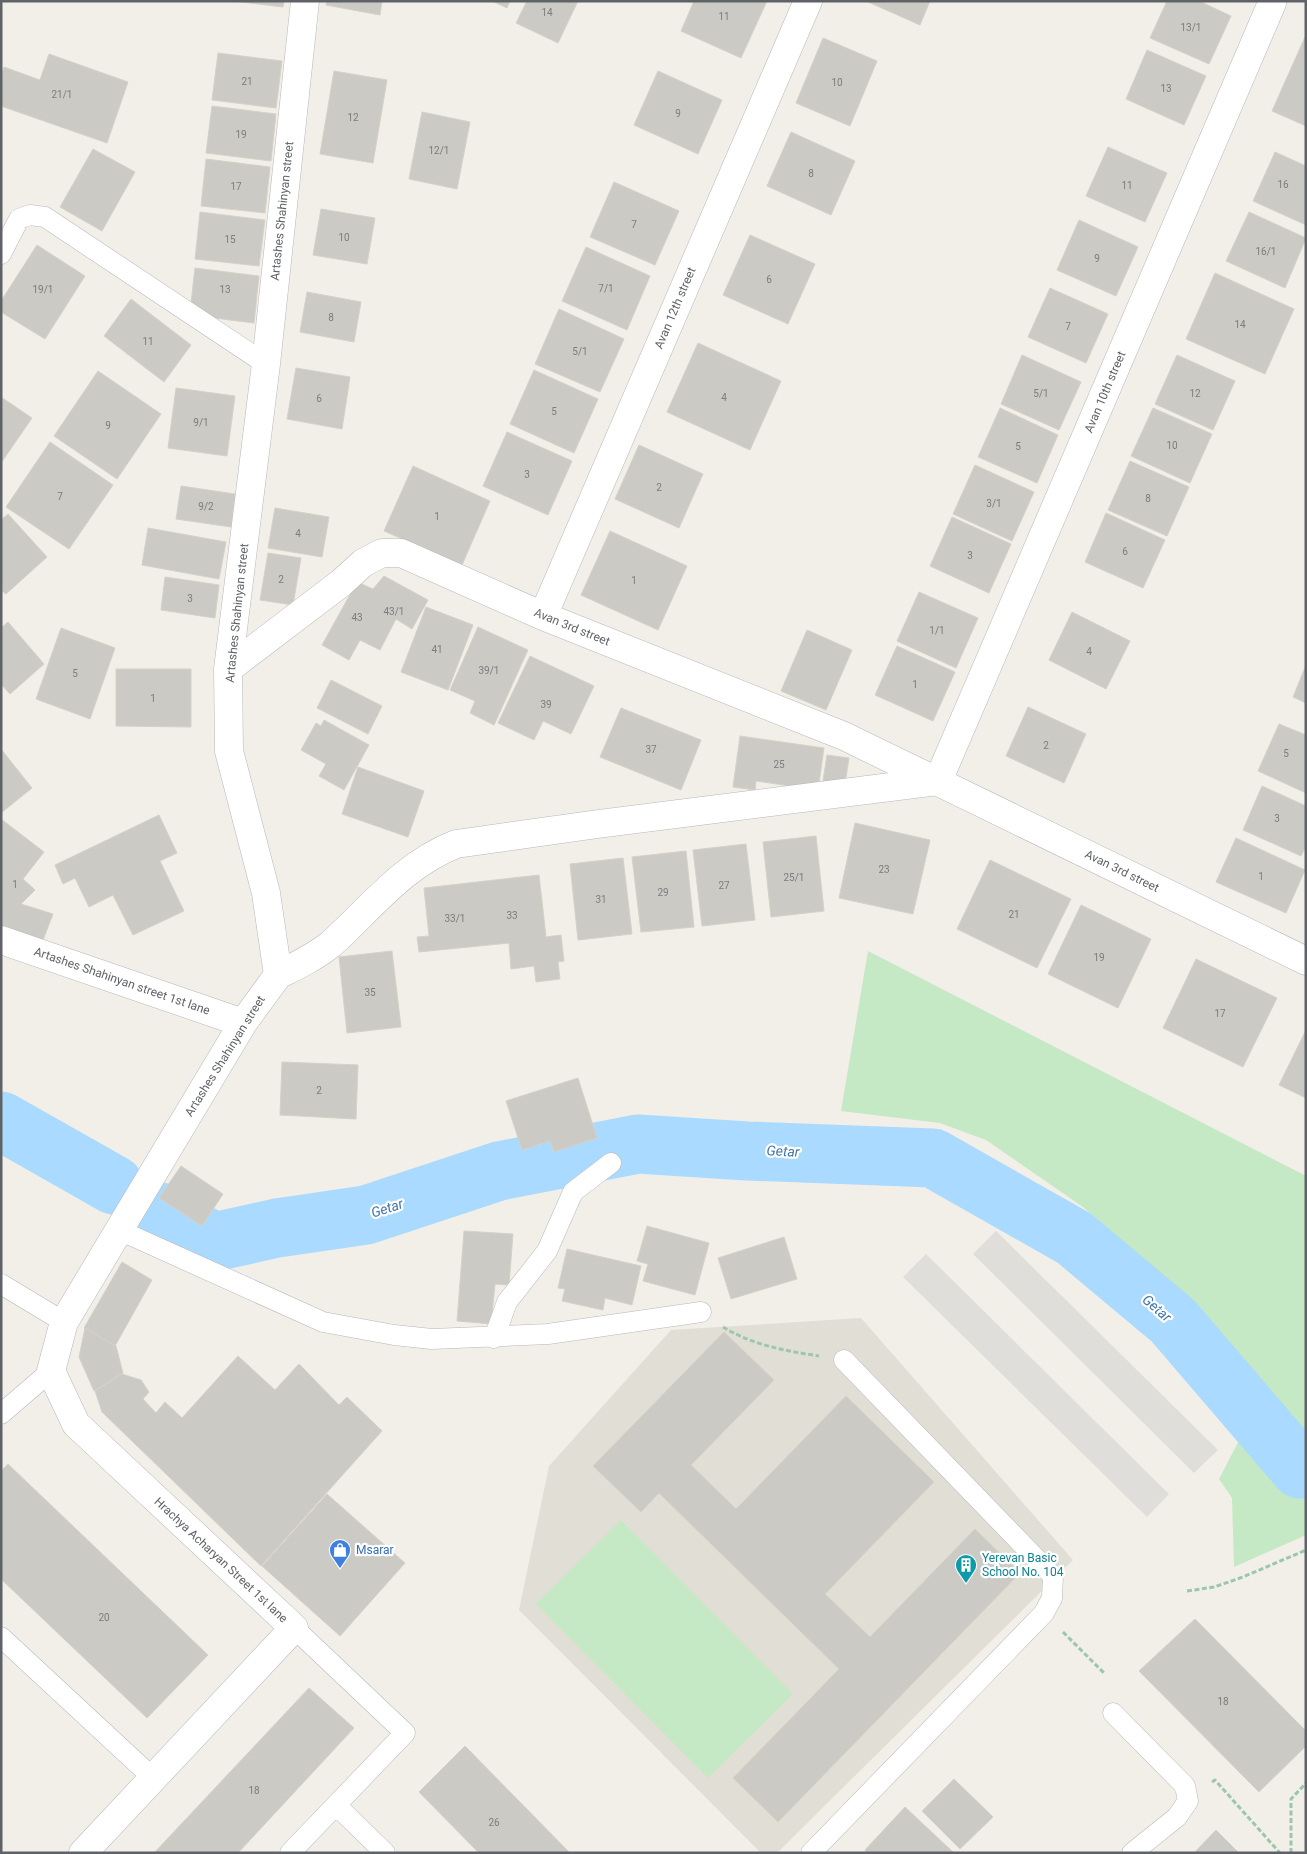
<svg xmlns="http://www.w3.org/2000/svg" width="1307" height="1854" viewBox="0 0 1307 1854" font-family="Roboto,sans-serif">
	<rect width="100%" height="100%" fill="#f1efe8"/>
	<path fill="#e0deda" d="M996,1231L1218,1450L1194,1473L973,1254Z
		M926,1254L1169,1494L1147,1517L903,1277Z"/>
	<path fill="#e1ded6" d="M861,1318L1073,1560L777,1853H761L519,1610L549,1466L671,1330Z"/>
	<path fill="#c5e8c5" d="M868,951L1306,1176V1535L1234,1567L1232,1498L1219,1479L1259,1402L1233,1362L1197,1316L1138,1255L1083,1207L986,1140L940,1123L841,1111Z
		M621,1520L793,1694L708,1778L536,1604Z"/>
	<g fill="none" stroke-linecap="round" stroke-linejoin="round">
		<path stroke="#aadaff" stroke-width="59" d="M1,1121L114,1185
			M161,1212L214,1242L277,1228L366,1215L499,1171L638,1144L747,1151L933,1158L1074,1238L1173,1321L1300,1469H1306"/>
	</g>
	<path fill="#cccac5" stroke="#d6d1c6" d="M233,1H284L283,7Z
		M327,1H382L380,15L326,5Z
		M492,1H510L507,8Z
		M527,1H578L558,43L516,23Z
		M694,1H767L741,58L681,31Z
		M866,1H930L920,25Z
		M1167,1H1199L1231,16L1209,64L1150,38Z
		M1305,37L1306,38V126L1272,111Z
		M823,38L877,61L850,126L796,103Z
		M1147,50L1206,76L1184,125L1126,99Z
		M218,53L282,61L276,108L212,100Z
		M49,54L128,82L107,143L1,106V75L4,67L40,80Z
		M334,71L387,80L373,163L320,154Z
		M658,71L722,100L698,154L634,125Z
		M212,106L276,114L271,161L206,153Z
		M422,112L470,122L457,189L409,179Z
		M791,132L855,161L831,215L767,186Z
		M1108,147L1167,173L1145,222L1086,196Z
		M93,149L135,172L102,231L60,207Z
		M1275,152L1306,166V225L1253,201Z
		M206,159L270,167L265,213L201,206Z
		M614,182L679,211L655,265L590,237Z
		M321,209L375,218L367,264L313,255Z
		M200,212L265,220L259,266L195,259Z
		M1249,212L1306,238L1285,288L1226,261Z
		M1079,220L1138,247L1116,296L1057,270Z
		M750,235L815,264L788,324L723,295Z
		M37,245L85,276L45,339L1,312V301Z
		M586,247L650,276L627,330L562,301Z
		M195,268L259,276L254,323L206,317L191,303Z
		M1215,273L1294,309L1265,374L1186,339Z
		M1050,288L1108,314L1086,363L1028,337Z
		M307,292L361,302L354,342L300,332Z
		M131,299L191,345L164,382L104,336Z
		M559,309L624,339L600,392L535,364Z
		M698,343L781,381L750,450L667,412Z
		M1022,355L1081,382L1059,430L1001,404Z
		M1177,355L1235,381L1213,430L1155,404Z
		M296,368L350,377L342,429L287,419Z
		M534,370L598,399L574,453L510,424Z
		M98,371L161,414L117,479L54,436Z
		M176,388L235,396L227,456L168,448Z
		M1,397L32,418L1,463Z
		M1000,408L1058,435L1037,483L978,457Z
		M1153,408L1212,434L1190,483L1131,456Z
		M507,432L572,461L548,515L483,486Z
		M50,442L113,485L69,549L6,507Z
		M639,445L703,474L679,528L615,499Z
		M1130,461L1189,487L1167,536L1108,510Z
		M975,465L1034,492L1012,541L953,514Z
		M413,466L490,501L462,565L384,531Z
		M181,486L235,494L231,527L176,519Z
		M275,508L329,517L322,557L268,548Z
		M1106,513L1165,540L1143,588L1085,562Z
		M8,514L47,557L6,594L1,590V520Z
		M952,517L1011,544L989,593L930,566Z
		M148,528L226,542L219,579L142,565Z
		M610,531L687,566L658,630L581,595Z
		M268,553L301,558L293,605L260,600Z
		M384,576L428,600L412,629L396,619L380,650L360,640L349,660L322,645L357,582L373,589Z
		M165,577L219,585L215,618L161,610Z
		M919,592L978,618L956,668L897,641Z
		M426,607L473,625L448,690L401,672Z
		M1072,612L1130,641L1106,689L1049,660Z
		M8,622L44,664L10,694L1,684V628Z
		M478,627L528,650L494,725L470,713L475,701L450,690Z
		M61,628L115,648L90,719L36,699Z
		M807,630L852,650L826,710L781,691Z
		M897,646L955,672L933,721L875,695Z
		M530,656L594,686L571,734L543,721L534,740L498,723Z
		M1306,665V703L1293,697Z
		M116,669H191V727L116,726Z
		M331,680L382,706L368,734L317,708Z
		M1028,707L1086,734L1064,783L1006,756Z
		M621,708L701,740L681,790L600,757Z
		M324,720L369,745L344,790L319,776L326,764L301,750L316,723L321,726Z
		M1279,724L1306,735V793L1258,771Z
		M740,736L824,748L818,790L756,781L755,790L733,787Z
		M1,749L32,788L1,813Z
		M827,755L849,758L845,784L823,781Z
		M358,767L424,791L408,837L342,814Z
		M1262,786L1306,806V846L1301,856L1243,830Z
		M159,815L177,853L160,861L184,911L133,935L113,895L89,907L75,878L63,884L55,865Z
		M1,819L44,852L23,879L35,890L21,904L53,914L43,940L1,927Z
		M855,823L930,840L913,914L839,898Z
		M816,836L824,911L771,917L763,842Z
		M1236,838L1305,870L1286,913L1216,882Z
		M746,844L755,920L702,926L693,850Z
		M686,851L694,927L641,932L632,857Z
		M623,858L632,934L578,940L570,864Z
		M990,860L1071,899L1037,968L957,929Z
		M539,875L546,937L561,935L564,961L558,962L560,979L536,982L534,966L511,969L509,943L419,952L417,937L429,936L424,888Z
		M1081,905L1151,939L1118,1008L1048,974Z
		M392,951L401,1027L347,1033L339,957Z
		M1196,959L1277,998L1243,1067L1163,1028Z
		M1306,1030V1098L1279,1085Z
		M282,1062L358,1065L356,1119L280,1115Z
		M578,1078L597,1138L554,1152L550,1141L522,1150L506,1101Z
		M181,1166L223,1194L202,1226L159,1198Z
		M647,1226L709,1243L695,1295L643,1281L648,1264L637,1261Z
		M464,1231L513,1234L509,1285L495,1284L491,1324L457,1321Z
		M784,1237L797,1279L731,1299L718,1258Z
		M567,1249L641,1266L632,1305L605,1298L603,1310L562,1301L565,1289L558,1288Z
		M122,1262L152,1280L115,1346L84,1328Z
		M85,1328L116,1346L123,1373L94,1391L79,1357Z
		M724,1332L774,1380L691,1465L736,1509L846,1396L934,1482L825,1594L870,1637L975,1529L1020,1573L778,1822L733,1778L839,1669L659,1493L641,1512L593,1466Z
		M238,1356L275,1390L299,1364L339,1405L347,1397L382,1431L261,1566L102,1412L95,1391L122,1374L141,1380L149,1392L143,1399L156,1413L165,1402L182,1418Z
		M8,1464L208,1655L147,1718L1,1579V1471Z
		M327,1494L405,1563L340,1636L262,1566Z
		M1195,1619L1306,1731V1746L1259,1792L1139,1671Z
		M309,1688L354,1728L238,1853H154Z
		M465,1746L570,1853H479L419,1792Z
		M954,1779L993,1817L960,1849L922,1811Z
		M905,1807L954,1853H867L865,1850Z
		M1216,1830L1239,1853H1194Z"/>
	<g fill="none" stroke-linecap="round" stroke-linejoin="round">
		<g stroke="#b5b8bc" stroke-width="21">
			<path id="service" d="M1,254L19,219L30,215L45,217L266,364
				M119,1230L323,1322L394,1335L432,1339L548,1334L701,1312
				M1,1284L64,1322
				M494,1338L507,1302L547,1251L573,1192L611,1163
				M1,1414L51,1371
				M294,1628L405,1733L336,1805L385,1853
				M1,1637L153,1778
				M1113,1713L1185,1786L1188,1801L1177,1817L1132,1853
				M290,1853L336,1805
				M811,1853L1044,1613L1052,1598L1053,1576L844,1360"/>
		</g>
		<g stroke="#b5b8bc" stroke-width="29">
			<path id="minor" d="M543,616L808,1
				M228,669L341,583L363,563L382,553H401L543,616L844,736L1306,961
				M1,940L243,1023
				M278,975C296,966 315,957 331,944C372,907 403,865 456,844L598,824L938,781L1272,3
				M83,1853L294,1628L76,1424L51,1371L64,1322L243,1023L278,975L266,893L229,751L228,669L266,364L305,1"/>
		</g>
		<path stroke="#9cc7a9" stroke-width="3" stroke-dasharray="5 2.5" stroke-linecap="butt" d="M723,1327C752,1345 786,1351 819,1356
			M1187,1591L1214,1587L1243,1577L1306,1550
			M1063,1632L1105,1674
			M1212,1782L1215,1780L1280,1853
			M1291,1853V1799L1306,1783"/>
		<use href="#service" stroke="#fff" stroke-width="20"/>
		<use href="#minor" stroke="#fff" stroke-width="28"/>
	</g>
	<defs>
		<g id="shop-pin" transform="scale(1.125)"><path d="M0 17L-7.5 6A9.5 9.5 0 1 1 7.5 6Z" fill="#3f7fe0" stroke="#fff"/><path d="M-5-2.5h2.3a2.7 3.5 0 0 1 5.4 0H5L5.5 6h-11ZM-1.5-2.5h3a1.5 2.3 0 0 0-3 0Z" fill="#fff"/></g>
		<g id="building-pin" transform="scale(1.125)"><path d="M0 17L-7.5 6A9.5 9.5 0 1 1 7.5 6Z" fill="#0f9aa8" stroke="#fff"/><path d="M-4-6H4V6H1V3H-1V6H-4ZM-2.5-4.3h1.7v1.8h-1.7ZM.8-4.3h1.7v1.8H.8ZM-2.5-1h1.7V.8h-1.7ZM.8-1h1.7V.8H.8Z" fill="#fff"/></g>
	</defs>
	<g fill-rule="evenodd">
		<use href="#shop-pin" x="340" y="1550"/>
		<use href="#building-pin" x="966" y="1565"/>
	</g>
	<g text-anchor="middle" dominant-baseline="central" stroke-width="4.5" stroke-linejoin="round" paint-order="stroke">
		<g font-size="10" fill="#7a7d7f">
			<text x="547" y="12">14</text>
			<text x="724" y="16">11</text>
			<text x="1191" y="27">13/1</text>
			<text x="247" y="81">21</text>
			<text x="837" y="82">10</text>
			<text x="1166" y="88">13</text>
			<text x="62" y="94">21/1</text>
			<text x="678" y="113">9</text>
			<text x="353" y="117">12</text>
			<text x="241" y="134">19</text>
			<text x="439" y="150">12/1</text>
			<text x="811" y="173">8</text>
			<text x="1283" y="184">16</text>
			<text x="1127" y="185">11</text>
			<text x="236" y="186">17</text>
			<text x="634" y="224">7</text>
			<text x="344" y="237">10</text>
			<text x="230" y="239">15</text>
			<text x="1266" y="251">16/1</text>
			<text x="1097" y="258">9</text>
			<text x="769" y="279">6</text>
			<text x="606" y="288">7/1</text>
			<text x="43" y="289">19/1</text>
			<text x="225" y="289">13</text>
			<text x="331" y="317">8</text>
			<text x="1240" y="324">14</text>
			<text x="1068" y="326">7</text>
			<text x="148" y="341">11</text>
			<text x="580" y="351">5/1</text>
			<text x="1041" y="393">5/1</text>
			<text x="1195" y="393">12</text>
			<text x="724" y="397">4</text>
			<text x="319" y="398">6</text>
			<text x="554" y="411">5</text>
			<text x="201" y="422">9/1</text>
			<text x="108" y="425">9</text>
			<text x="1172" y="445">10</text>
			<text x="1018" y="446">5</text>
			<text x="527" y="474">3</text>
			<text x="659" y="487">2</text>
			<text x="60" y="496">7</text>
			<text x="1148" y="498">8</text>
			<text x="994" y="503">3/1</text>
			<text x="206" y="506">9/2</text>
			<text x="437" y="516">1</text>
			<text x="298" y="533">4</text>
			<text x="1125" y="551">6</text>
			<text x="970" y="555">3</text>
			<text x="281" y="579">2</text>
			<text x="634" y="580">1</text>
			<text x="190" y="598">3</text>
			<text x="394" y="611">43/1</text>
			<text x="357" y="617">43</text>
			<text x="937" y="630">1/1</text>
			<text x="437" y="649">41</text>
			<text x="1089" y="651">4</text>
			<text x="489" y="670">39/1</text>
			<text x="75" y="673">5</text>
			<text x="915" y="684">1</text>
			<text x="153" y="698">1</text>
			<text x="546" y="704">39</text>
			<text x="1046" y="745">2</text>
			<text x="651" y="749">37</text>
			<text x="1286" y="753">5</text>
			<text x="779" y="764">25</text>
			<text x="1277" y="818">3</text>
			<text x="884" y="869">23</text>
			<text x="1261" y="876">1</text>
			<text x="794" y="877">25/1</text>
			<text x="15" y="884">1</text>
			<text x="724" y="885">27</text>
			<text x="663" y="892">29</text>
			<text x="601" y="899">31</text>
			<text x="1014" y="914">21</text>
			<text x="512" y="915">33</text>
			<text x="455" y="918">33/1</text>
			<text x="1099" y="957">19</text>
			<text x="370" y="992">35</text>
			<text x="1220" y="1013">17</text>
			<text x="319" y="1090">2</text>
			<text x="104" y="1617">20</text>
			<text x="1223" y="1701">18</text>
			<text x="254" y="1790">18</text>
			<text x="494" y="1822">26</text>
		</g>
		<g font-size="12" fill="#5f6368" stroke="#fff">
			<text transform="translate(282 211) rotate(-84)">Artashes Shahinyan street</text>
			<text transform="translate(675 308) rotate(-67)">Avan 12th street</text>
			<text transform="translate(1105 392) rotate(-67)">Avan 10th street</text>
			<text transform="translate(237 613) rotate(-84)">Artashes Shahinyan street</text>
			<text transform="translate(572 627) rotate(22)">Avan 3rd street</text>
			<text transform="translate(1122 871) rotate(26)">Avan 3rd street</text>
			<text transform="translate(122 981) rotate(19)">Artashes Shahinyan street 1st lane</text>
			<text transform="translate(225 1056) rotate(-58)">Artashes Shahinyan street</text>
			<text transform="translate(221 1560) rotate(43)">Hrachya Acharyan Street 1st lane</text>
		</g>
		<g font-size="12" fill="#366cbe" stroke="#fff" text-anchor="start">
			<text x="356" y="1550">Msarar</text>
		</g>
		<g font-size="12" fill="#0d838f" stroke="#fff" text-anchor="start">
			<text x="982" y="1558">Yerevan Basic<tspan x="982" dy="14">School No. 104</tspan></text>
		</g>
		<g font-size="14" font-style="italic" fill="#4174aa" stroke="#fff">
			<text transform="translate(783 1151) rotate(3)">Getar</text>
			<text transform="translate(387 1208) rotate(-18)">Getar</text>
			<text transform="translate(1157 1308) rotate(41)">Getar</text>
		</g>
	</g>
	<rect width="1307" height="1854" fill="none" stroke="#5f6368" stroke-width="5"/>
</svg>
